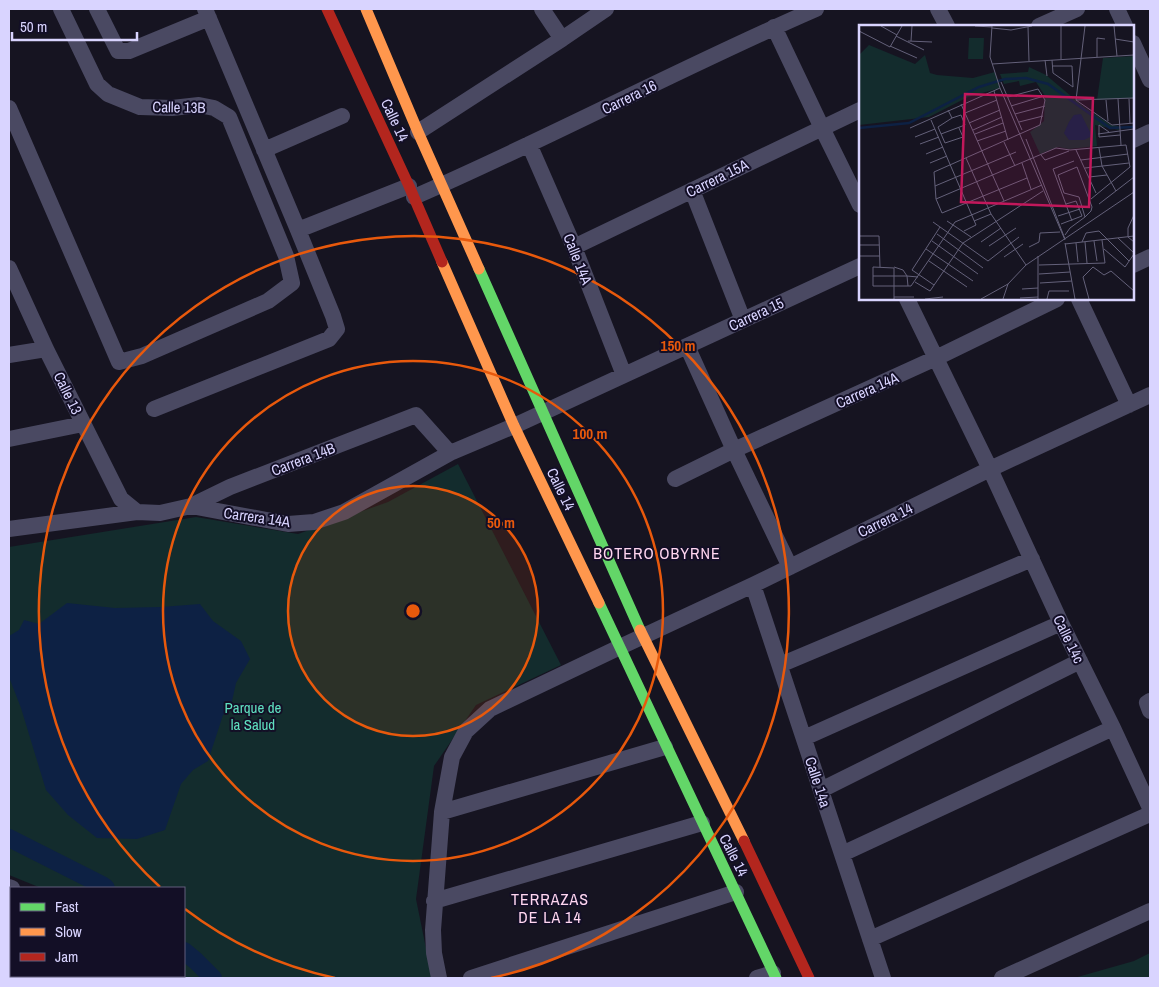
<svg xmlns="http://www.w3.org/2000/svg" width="1159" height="987" viewBox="0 0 1159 987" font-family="'Archivo Narrow',sans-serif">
	<rect width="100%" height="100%" fill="#161421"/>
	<path fill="#132c2d" d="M458,464L561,665L476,705L434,766L416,899L432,978H182L178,976H184V888H41L9,875V547L196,517L298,534L388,502Z
		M1150,953V978H1074L1134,961Z"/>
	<path fill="#0d2144" d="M67,603L115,608L161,607L200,604L213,621L241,641L250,659L236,683L230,710L223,715L208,761L193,770L181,784L165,830L137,839L97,838L68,815L46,790L21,708L9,677V636L19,630L24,620L39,624Z"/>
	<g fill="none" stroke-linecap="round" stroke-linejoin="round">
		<path stroke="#0d2144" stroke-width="18" d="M9,838L102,885L106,888
			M184,951L196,961L213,978"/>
		<path stroke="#4a4962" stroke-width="16" d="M97,9L118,51H129L209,18
			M542,9L562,39
			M938,9L947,26
			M1117,9L1125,26
			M1039,26L1077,9
			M774,27L822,128L860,205
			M1133,43L1150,80
			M9,108L119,362L142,356L268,301L292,283L286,256L229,117L214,108L199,105L172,108L140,107L108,94L97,84L61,9
			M418,132L562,39L606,9
			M1133,140L1150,132
			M529,144L574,247L624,375
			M264,150L342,116
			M692,190L743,320
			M414,197C550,138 680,68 816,9
			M298,230L409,186
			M574,247L860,110
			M1133,265L1150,257
			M9,268L46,349L121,499L137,512
			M907,299L990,469L1061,623L1113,728L1150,808
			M1079,299L1129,405
			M687,346L734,450L790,567
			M9,355L46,349
			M154,409L329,339L337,329L333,316L298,230L205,9
			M9,439L83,424
			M675,479L734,450L936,358L1057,299
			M191,506L230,487L416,415L450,453
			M9,529L137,512L160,513L191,506L288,524L314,522L344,512L450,453L514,426L860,266
			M753,585L883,978
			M780,665L1032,559
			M1150,701L1147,703L1150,711
			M804,738L1061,623
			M821,790L1080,661
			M442,812L665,747
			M842,854L1113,728
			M9,887L12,888
			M434,901L702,823
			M870,939L1150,814
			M9,967H11
			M154,978V976
			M439,978L434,953L433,930L442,812L452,757L466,731L490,709L620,647L753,585L990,469L1150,395
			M471,978L736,892
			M757,978L773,973
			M1002,978L1150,911"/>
		<path stroke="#63d668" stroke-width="11" d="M479,269L640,630
			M599,603L776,978"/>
		<path stroke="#ff974d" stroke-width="11" d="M366,9L418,132L479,269
			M442,262L514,426L599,603
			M640,630L744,841"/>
		<path stroke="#b3261e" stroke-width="11" d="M327,9L409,186L442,262
			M744,841L809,978"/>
	</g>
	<circle cx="413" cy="611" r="125" fill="#e8590c" fill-opacity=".12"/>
	<g fill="none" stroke="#e8590c" stroke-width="2.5">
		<circle cx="413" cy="611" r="125"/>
		<circle cx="413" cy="611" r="250"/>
		<path d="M335 978A375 375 0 0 1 185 909M160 887A375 375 0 1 1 491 978"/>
	</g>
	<g text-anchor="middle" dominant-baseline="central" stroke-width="4" stroke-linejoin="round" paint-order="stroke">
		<g font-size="15" fill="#d9d4ff" stroke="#130f26">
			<text transform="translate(629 97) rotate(-26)">Carrera 16</text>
			<text transform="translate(179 107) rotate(1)">Calle 13B</text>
			<text transform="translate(395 120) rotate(65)">Calle 14</text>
			<text transform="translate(717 178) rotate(-26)">Carrera 15A</text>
			<text transform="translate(578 259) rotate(68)">Calle 14A</text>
			<text transform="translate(756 314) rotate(-25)">Carrera 15</text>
			<text transform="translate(867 390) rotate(-24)">Carrera 14A</text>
			<text transform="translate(68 393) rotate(64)">Calle 13</text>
			<text transform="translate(303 459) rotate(-21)">Carrera 14B</text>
			<text transform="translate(561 489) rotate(64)">Calle 14</text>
			<text transform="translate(257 517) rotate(8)">Carrera 14A</text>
			<text transform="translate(885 520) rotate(-26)">Carrera 14</text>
			<text transform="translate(1069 639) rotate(64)">Calle 14c</text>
			<text transform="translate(818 782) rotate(72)">Calle 14a</text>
			<text transform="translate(734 855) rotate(63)">Calle 14</text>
		</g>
		<g font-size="15" fill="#5fe0c0" stroke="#130f26">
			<text x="253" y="707">Parque de<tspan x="253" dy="17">la Salud</tspan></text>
		</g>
		<g font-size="16" letter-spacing="1" fill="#ffd6f0" stroke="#130f26">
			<text x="657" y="553">BOTERO OBYRNE</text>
			<text x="550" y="899">TERRAZAS<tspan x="550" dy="18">DE LA 14</tspan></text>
		</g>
	</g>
	<g transform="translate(859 25)">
		<rect width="275" height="275" fill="#161421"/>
		<path d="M110,13H125L124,34H109ZM10,20L56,39L66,30L71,48L78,50L114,53L136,47L141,63L109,72L70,92L0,100V30ZM275,31V73L238,75L244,33ZM170,42L187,50L225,82L252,100L259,101L260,105L236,100L238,121L210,124L199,122L181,129L171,107L185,96L186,71L177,57L161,61L160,56L145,59L141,49L169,47Z" fill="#132c2d"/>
		<path d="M222,89L233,111L225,115H210L205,108L210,97L215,90Z" fill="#0d2144"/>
		<path fill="none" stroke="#0d2144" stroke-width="2.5" d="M0,103L50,98L120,62L146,54L167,53L189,59L251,103L275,102"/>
		<path fill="none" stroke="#64617a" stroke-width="1" d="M22,1L38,10M116,1L133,2M133,1L131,32L141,63L206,215M202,1V34M255,1L258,31M169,2L170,36M133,3L152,5L173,1M0,6L31,22L43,1M37,11L65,25M256,14L275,17M49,16L73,17M52,16L53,1M31,21L58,33M238,32V13L246,14M186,35L188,51M193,35L194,48L214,62L213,41H194M133,39L275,30M142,57L163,105M135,66L149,115M149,72L179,64L186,75L181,100L75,147L77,174L83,188L168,153M259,74L262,120M270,74L271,99M217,75L226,1M217,75L253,100L275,98M217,75L275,73M247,75L249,96M102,79L145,176M152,81L185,71M89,85L93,93L79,102L86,118L104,112L100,103M106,88L138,75M156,89L186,81M72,95L117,200L105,206M160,97L184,91M110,98L141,85M51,103L141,63M114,105L143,92M250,107L240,100V112L261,110M82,109L106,100L102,90L93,93M116,109L144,98M239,109L275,104M56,112L76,104M167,114L206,214M118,116L147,106M145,117L156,141M61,119L80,112M240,123L243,141L257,166M217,125L237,168M67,129L84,122M182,130L186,135L210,126M107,133L132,189L167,240M222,135L269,129M71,138L88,131M163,138L172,164M226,143L270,138M230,152L248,150M76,161L157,127M77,174L197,123L211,125L267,120L271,142L232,174M240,179L275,152M275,190L269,203V212L275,217M199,191L221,184M88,196L112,212M115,196L132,189M213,196L194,144L215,136M74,197L129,236L160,212M202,199L223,191L217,176L207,179M181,208L201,207M78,209L124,243M206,210L211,203L226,192L232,186L233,182L218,142L199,150L205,168L220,172L226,192M0,211H20L21,242M259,213L275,228M73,216L119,249M235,216L238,236M122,217L142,203M223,217L227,208L240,206L270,236M226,217L228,238M206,218L216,274M217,218L219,237M206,219L275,211M0,220H20M130,221L157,203M170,222L180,217L181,208M67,224L114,256M245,224L266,242L275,229M0,231H21M145,232L164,219M70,236L108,262M180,240L246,238L243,215M14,242L35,243V261H14ZM35,242L44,245L48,251L59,252M180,249L211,247M14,251H48L49,261M56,257L71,266L104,218L184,166M181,258L213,256M75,260L53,245L81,202M163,264L179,263M35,272H55M161,273L179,272M35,274V261H52L96,197L183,160M66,274L84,272M122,274L149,259M144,274L149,259L167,240L275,167M179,274V231M188,274L190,266H210M230,274L224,252L234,242L245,250L252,246L275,266"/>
		<path fill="#c2185b" fill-opacity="0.15" stroke="#c2185b" stroke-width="2.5" d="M106,69L234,73L230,182L102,177Z"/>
		<rect width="275" height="275" fill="none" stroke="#d9d4ff" stroke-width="2.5"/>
	</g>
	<circle cx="413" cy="611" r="8" fill="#e8590c" stroke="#130f26" stroke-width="2.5"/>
	<g font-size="15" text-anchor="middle" font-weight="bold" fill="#e8590c" stroke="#130f26" stroke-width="4" stroke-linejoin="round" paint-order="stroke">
		<text x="678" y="351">150 m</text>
		<text x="590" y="439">100 m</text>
		<text x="501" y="528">50 m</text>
	</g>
	<rect width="1159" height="987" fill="none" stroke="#d9d4ff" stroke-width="20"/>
	<rect x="10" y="887" width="175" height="90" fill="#130f26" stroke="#625e7d"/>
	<rect x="20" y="903" width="25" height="8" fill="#63d668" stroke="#625e7d"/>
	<text x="55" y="912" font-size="15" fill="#d9d4ff">Fast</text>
	<rect x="20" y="928" width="25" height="8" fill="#ff974d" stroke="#625e7d"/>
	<text x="55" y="937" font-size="15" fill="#d9d4ff">Slow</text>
	<rect x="20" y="953" width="25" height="8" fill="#b3261e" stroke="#625e7d"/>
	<text x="55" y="962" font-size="15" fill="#d9d4ff">Jam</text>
	<path d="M12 32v8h125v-8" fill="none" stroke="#d9d4ff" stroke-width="2.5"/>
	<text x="20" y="32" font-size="15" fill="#d9d4ff" stroke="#130f26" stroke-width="4" paint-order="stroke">50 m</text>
</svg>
